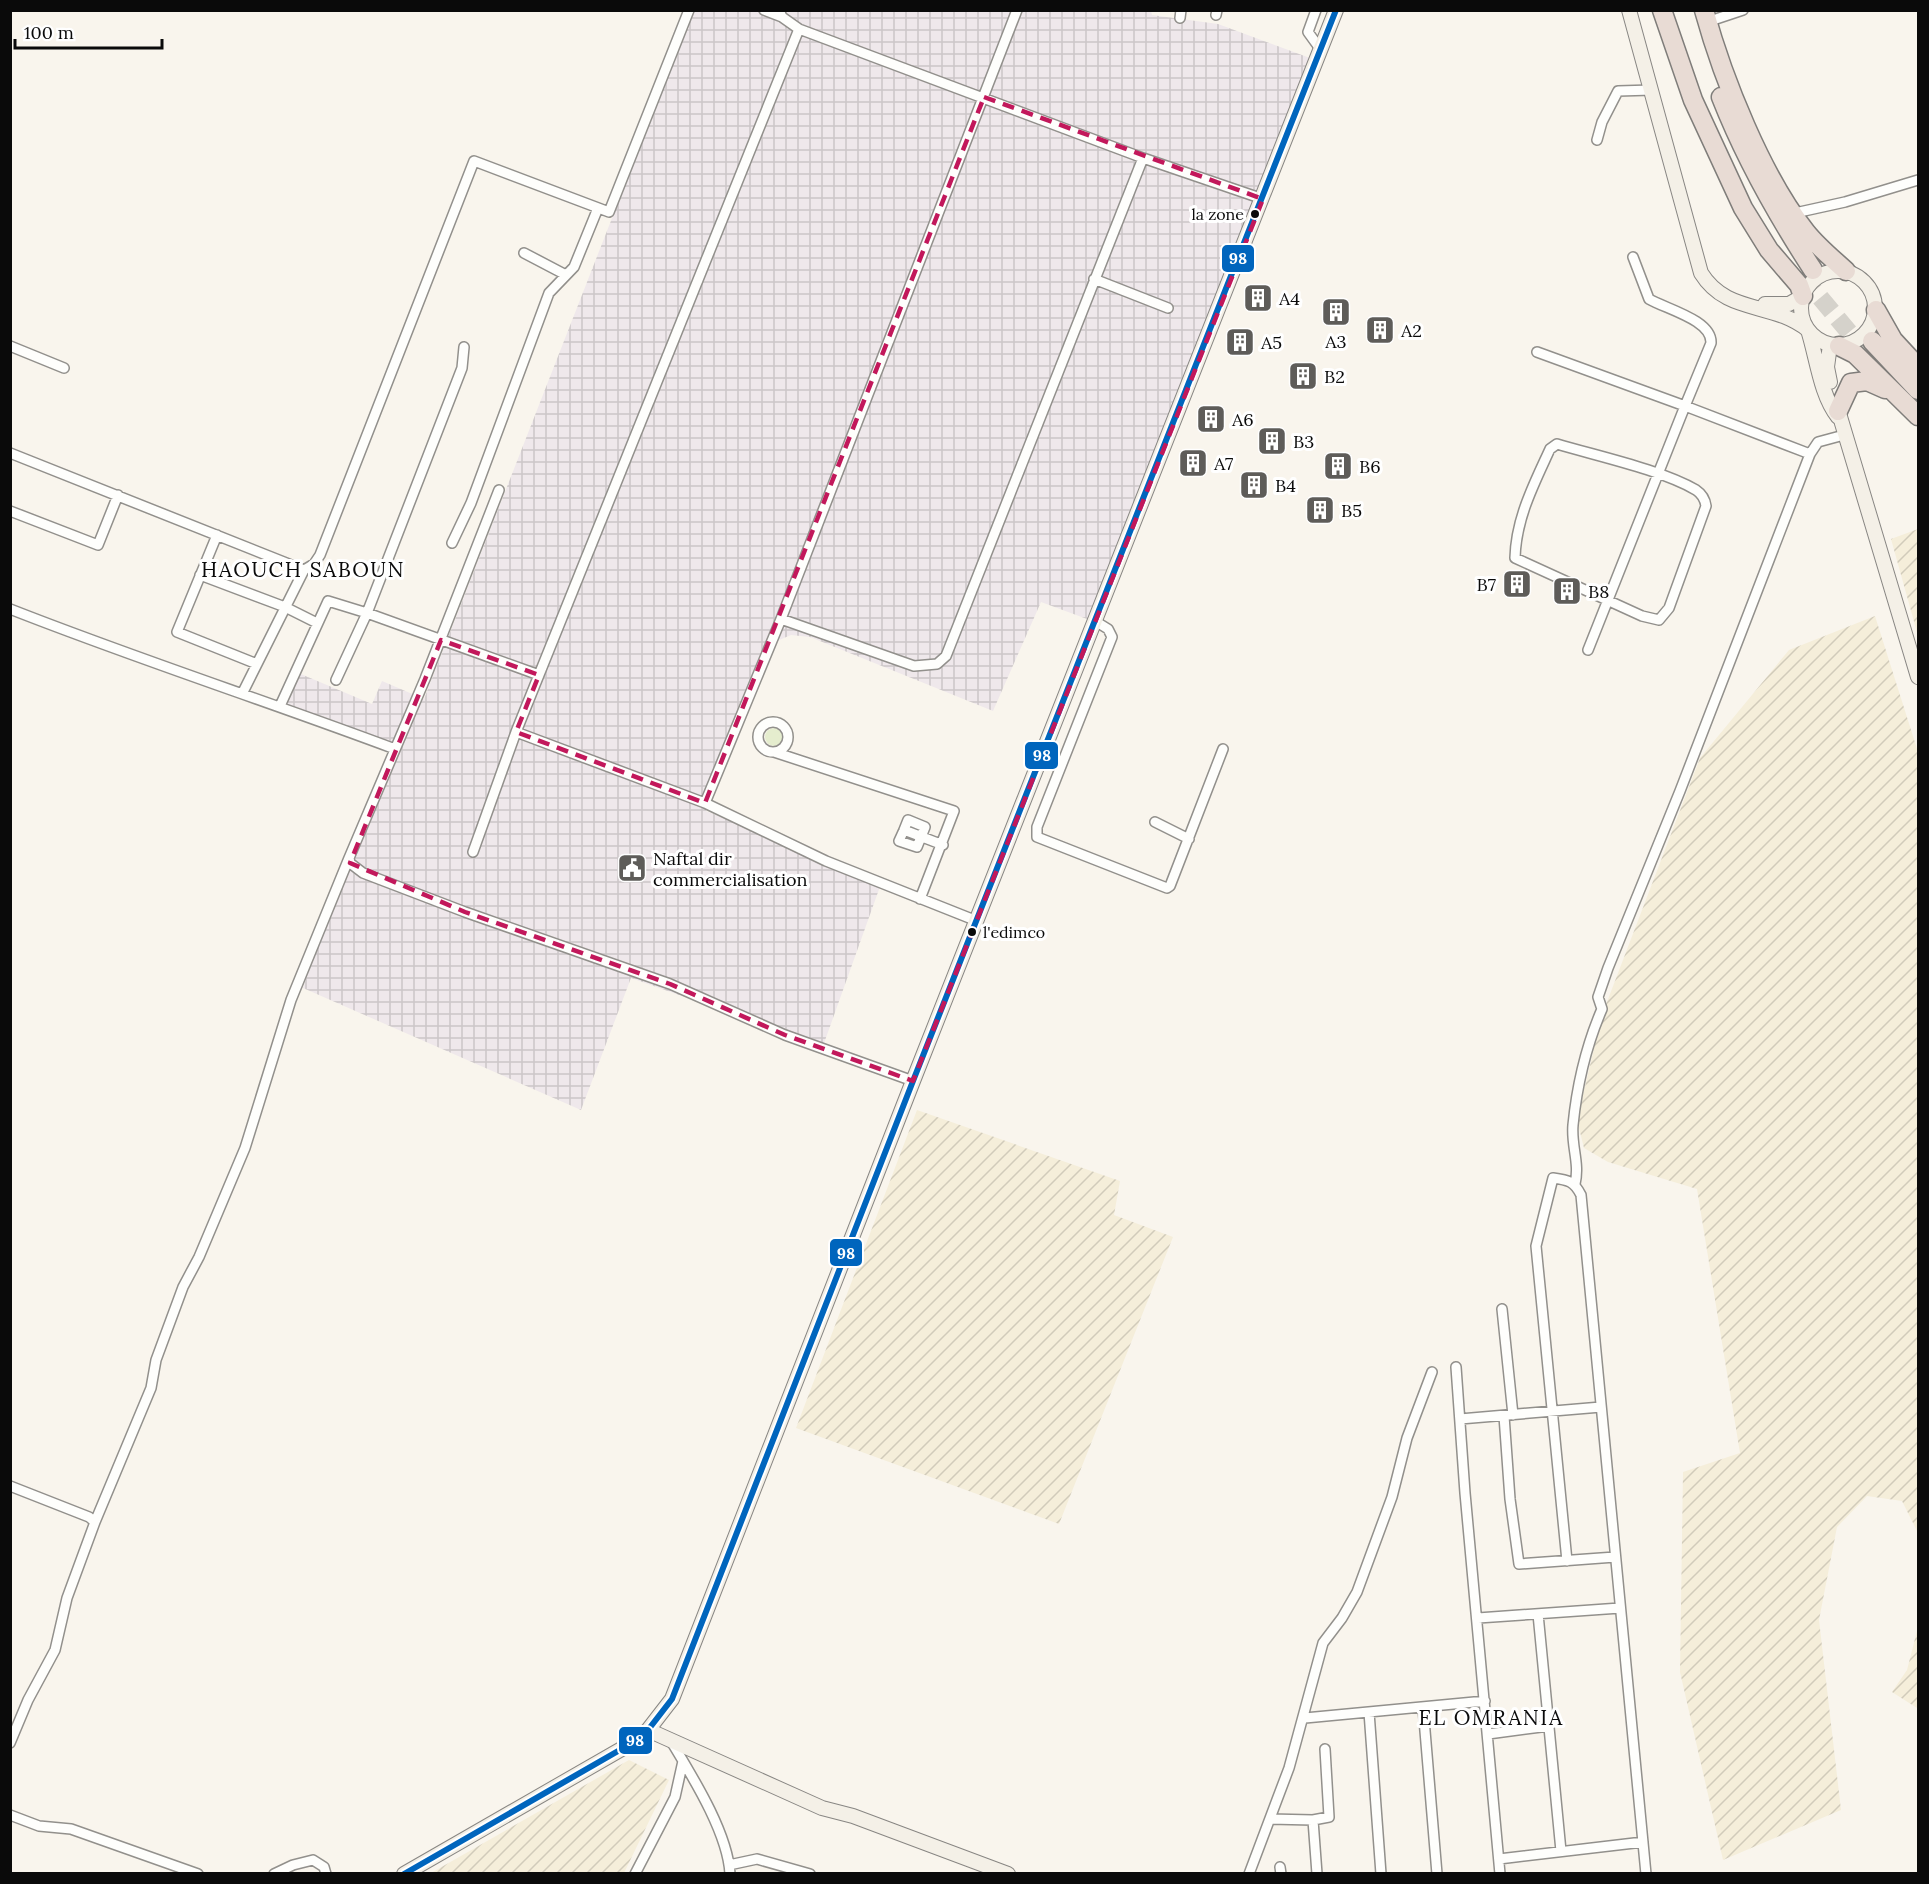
<svg xmlns="http://www.w3.org/2000/svg" width="1929" height="1884" viewBox="0 0 1929 1884" font-family="Lora,serif">
	<defs>
		<pattern id="industrial-grid" width="8" height="8" patternUnits="userSpaceOnUse" patternTransform="scale(1.5)"><rect width="8" height="8" fill="#efe8eb"/><path d="M0 4h8M4 0v8" fill="none" stroke="#ccc6c8"/></pattern>
		<pattern id="farmland-furrows" width="10" height="10" patternUnits="userSpaceOnUse" patternTransform="scale(1.5)"><rect width="10" height="10" fill="#f5eeda"/><path d="M-1 1l2-2M0 10L10 0M9 11l2-2" fill="none" stroke="#d1cbba"/></pattern>
	</defs>
	<rect width="100%" height="100%" fill="#f9f5ed"/>
	<path fill="url(#industrial-grid)" d="M693,11H1151L1152,15L1218,24L1310,58L1154,456L1087,619L1041,602L993,711L810,637L791,635L777,641L706,811L882,881L823,1046L631,978L581,1110L303,988L344,863L400,751L281,702L296,672L372,704L382,681L424,699Z"/>
	<path fill="url(#farmland-furrows)" d="M1918,529V636L1891,539Z
		M1875,616L1918,752V1533L1902,1501L1867,1496L1837,1527L1819,1620L1841,1810L1723,1860L1680,1672L1683,1472L1740,1453L1697,1189L1608,1162L1584,1148L1577,1120L1602,1015L1700,758L1789,650Z
		M917,1110L1120,1181L1114,1215L1173,1237L1059,1524L796,1428Z
		M1918,1627V1718L1917,1708L1892,1692L1907,1670Z
		M629,1760L669,1780L624,1873H431Z"/>
	<path fill="#e5edce" d="M765 737a9 9 0 1 1 18 0a9 9 0 1 1-18 0Z"/>
	<g fill="none" stroke-linecap="round" stroke-linejoin="round">
		<path stroke="#d5d2cb" stroke-width="18" stroke-dasharray="18 9" stroke-linecap="butt" d="M1803,277L1863,349"/>
		<g stroke="#92908c" stroke-width="12">
			<path id="street" d="M764,10L782,17
				M779,10L782,17L799,29L1143,158L1263,199
				M1316,10L1308,32L1321,50
				M1216,15L1217,10
				M1180,18L1181,10
				M1707,22L1743,10
				M1597,140L1602,122L1618,91L1652,90
				M1795,213L1845,202L1918,180
				M524,253L566,275
				M1094,279L1168,308
				M10,346L64,368
				M464,347L462,368L367,613L539,675
				M1537,352L1685,406L1711,343C1712,320 1666,309 1649,299L1633,257
				M1557,444C1597,456 1662,470 1696,490C1702,494 1705,499 1706,506L1669,608L1659,620L1642,616L1515,558C1516,518 1534,484 1550,449Z
				M10,453L304,570
				M499,490L425,679L349,858L350,863L363,873L465,912L670,984L785,1035L913,1081
				M10,511L98,545L118,495
				M217,535L177,632L257,664
				M452,543L471,503L549,293L574,267L598,208
				M200,575L285,607L317,623
				M10,609C137,659 267,701 395,749
				M781,619L914,666L937,664L946,656L1143,158
				M1095,621L1108,629L1112,637L1037,827V837L1167,888L1170,886L1223,749
				M1588,650L1685,406L1810,454
				M243,692L304,570L314,564L320,555L474,161L609,212L689,10
				M280,706L328,601L367,613L336,680
				M758 737a15 15 0 1 1 30 0a15 15 0 1 1-30 0Z
				M516,732L705,803L826,861L977,921
				M774,752L954,811L920,899
				M705,803L781,619L1017,10
				M1155,822L1189,839
				M904,830L908,820L925,827L917,847L899,841L904,830L943,845
				M473,852L516,732L799,29
				M1575,1184C1580,1163 1571,1146 1573,1125C1577,1085 1586,1046 1602,1009L1598,997L1608,968L1680,791L1810,454L1818,442L1844,435
				M1502,1309L1513,1415
				M1456,1367L1465,1493L1500,1874
				M1504,1416L1510,1499L1519,1564L1615,1557
				M1460,1419L1601,1407
				M10,1486L89,1517L95,1522L67,1598L55,1650L28,1700L10,1743
				M95,1522L151,1388L156,1360L183,1287L199,1257L245,1148L291,1000L349,858
				M1567,1561L1536,1246L1553,1178C1568,1180 1574,1181 1581,1195L1646,1874
				M1538,1614L1561,1851
				M1478,1618L1620,1608
				M1423,1707L1437,1874
				M1369,1712L1381,1874
				M1305,1718L1485,1701
				M1488,1734L1549,1726
				M671,1741C692,1776 728,1833 730,1874
				M10,1815L39,1826L71,1829L198,1874
				M1270,1819L1313,1820L1329,1817L1325,1749
				M1313,1820L1317,1874
				M1499,1859L1643,1842
				M729,1865L757,1859L810,1874
				M1280,1867L1281,1874
				M274,1874L293,1865L313,1860L324,1867L326,1874
				M635,1874L675,1797L683,1761
				M1249,1874L1289,1768L1323,1643L1342,1618L1357,1592L1392,1497L1407,1438L1432,1372"/>
		</g>
		<g stroke="#888683" stroke-width="16">
			<path id="secondary" d="M1629,10L1701,273C1727,315 1772,301 1808,330C1817,358 1820,394 1838,417
				M1801 308a37 37 0 1 1 74 0a37 37 0 1 1-74 0Z
				M1765,304H1789L1803,296
				M1830,382L1827,367L1830,345
				M1838,410L1918,677
				M648,1730L822,1808L853,1816L1008,1874
				M404,1874L632,1743L648,1730L672,1699L913,1081L1336,10"/>
		</g>
		<g stroke="#7f7d7a" stroke-width="21">
			<path id="highway" d="M1662,10L1693,100L1743,208L1769,250L1799,285L1803,296
				M1704,10C1723,79 1762,177 1806,232C1818,247 1833,259 1846,271
				M1721,97C1745,158 1777,215 1813,270
				M1876,310L1893,340L1918,367
				M1872,341L1918,390
				M1839,346L1855,354L1918,416
				M1838,411L1851,383L1867,381L1885,389"/>
		</g>
		<use href="#street" stroke="#fefefc" stroke-width="9"/>
		<use href="#secondary" stroke="#f4f0e7" stroke-width="14"/>
		<use href="#highway" stroke="#e8dbd4" stroke-width="18"/>
		<g stroke="#fff" stroke-width="10">
			<path id="bus-1" d="M404,1874L632,1743L648,1730L672,1699L913,1081L1336,10"/>
		</g>
		<use href="#bus-1" stroke="#0065bd" stroke-width="6"/>
	</g>
	<path fill="none" stroke="#c2185b" stroke-width="4.5" stroke-dasharray="12 8" stroke-linejoin="round" d="M984,97L1263,199L913,1081L785,1035L670,984L465,912L350,863L441,640L539,675L516,732L705,803Z"/>
	<defs>
		<g id="building-square" transform="scale(1.5)"><rect x="-9" y="-9" width="18" height="18" rx="4" fill="#5e5c59" stroke="#fff"/><path d="M-4-6H4V6H1V3H-1V6H-4ZM-2.5-4.3h1.7v1.8h-1.7ZM.8-4.3h1.7v1.8H.8ZM-2.5-1h1.7V.8h-1.7ZM.8-1h1.7V.8H.8Z" fill="#fff"/></g>
		<g id="civic-square" transform="scale(1.5)"><rect x="-9" y="-9" width="18" height="18" rx="4" fill="#5e5c59" stroke="#fff"/><path d="M-.6-6.5H3V-4.5H.6V-3L4-1V1h2V6H-6V1h2V-1L-.6-3ZM-1.2 2.5V6h2.4V2.5Z" fill="#fff"/></g>
	</defs>
	<g fill-rule="evenodd">
		<use href="#building-square" x="1258" y="298"/>
		<use href="#building-square" x="1336" y="312"/>
		<use href="#building-square" x="1380" y="330"/>
		<use href="#building-square" x="1240" y="342"/>
		<use href="#building-square" x="1303" y="376"/>
		<use href="#building-square" x="1211" y="419"/>
		<use href="#building-square" x="1272" y="441"/>
		<use href="#building-square" x="1193" y="463"/>
		<use href="#building-square" x="1338" y="466"/>
		<use href="#building-square" x="1254" y="485"/>
		<use href="#building-square" x="1320" y="510"/>
		<use href="#building-square" x="1517" y="584"/>
		<use href="#building-square" x="1567" y="591"/>
		<use href="#civic-square" x="632" y="868"/>
	</g>
	<g fill="#0a0a0a" stroke="#fff" stroke-width="2">
		<circle cx="1255" cy="214" r="5"/>
		<circle cx="972" cy="932" r="5"/>
	</g>
	<g text-anchor="middle" dominant-baseline="central" stroke-width="6" stroke-linejoin="round" paint-order="stroke">
		<g font-size="16" fill="#0a0a0a" stroke="#fff" text-anchor="end">
			<text x="1244" y="214">la zone</text>
			<text x="983" y="932" text-anchor="start">l'edimco</text>
		</g>
		<g font-size="18" fill="#0a0a0a" stroke="#fff" text-anchor="start">
			<text x="1279" y="298">A4</text>
			<text x="1401" y="330">A2</text>
			<text x="1336" y="341" text-anchor="middle">A3</text>
			<text x="1261" y="342">A5</text>
			<text x="1324" y="376">B2</text>
			<text x="1232" y="419">A6</text>
			<text x="1293" y="441">B3</text>
			<text x="1214" y="463">A7</text>
			<text x="1359" y="466">B6</text>
			<text x="1275" y="485">B4</text>
			<text x="1341" y="510">B5</text>
			<text x="1496" y="584" text-anchor="end">B7</text>
			<text x="1588" y="591">B8</text>
			<text x="653" y="858">Naftal dir<tspan x="653" dy="21">commercialisation</tspan></text>
		</g>
		<g font-size="21" letter-spacing="1.5" fill="#0a0a0a" stroke="#fff">
			<text x="303" y="569">HAOUCH SABOUN</text>
			<text x="1491" y="1717">EL OMRANIA</text>
		</g>
	</g>
	<g stroke="#fff" stroke-width="2">
		<rect x="1221" y="244" width="34" height="29" rx="6" fill="#0065bd"/>
		<rect x="1024" y="741" width="35" height="29" rx="6" fill="#0065bd"/>
		<rect x="829" y="1238" width="34" height="29" rx="6" fill="#0065bd"/>
		<rect x="618" y="1726" width="35" height="29" rx="6" fill="#0065bd"/>
	</g>
	<g font-size="16" text-anchor="middle" font-weight="bold" fill="#fff">
		<text x="1238" y="264">98</text>
		<text x="1042" y="761">98</text>
		<text x="846" y="1259">98</text>
		<text x="635" y="1746">98</text>
	</g>
	<rect width="1929" height="1884" fill="none" stroke="#0a0a0a" stroke-width="24"/>
	<path d="M15 39v9h147v-9" fill="none" stroke="#0a0a0a" stroke-width="3"/>
	<text x="24" y="39" font-size="18" fill="#0a0a0a" stroke="#ffffff" stroke-width="4.5" paint-order="stroke">100 m</text>
</svg>
